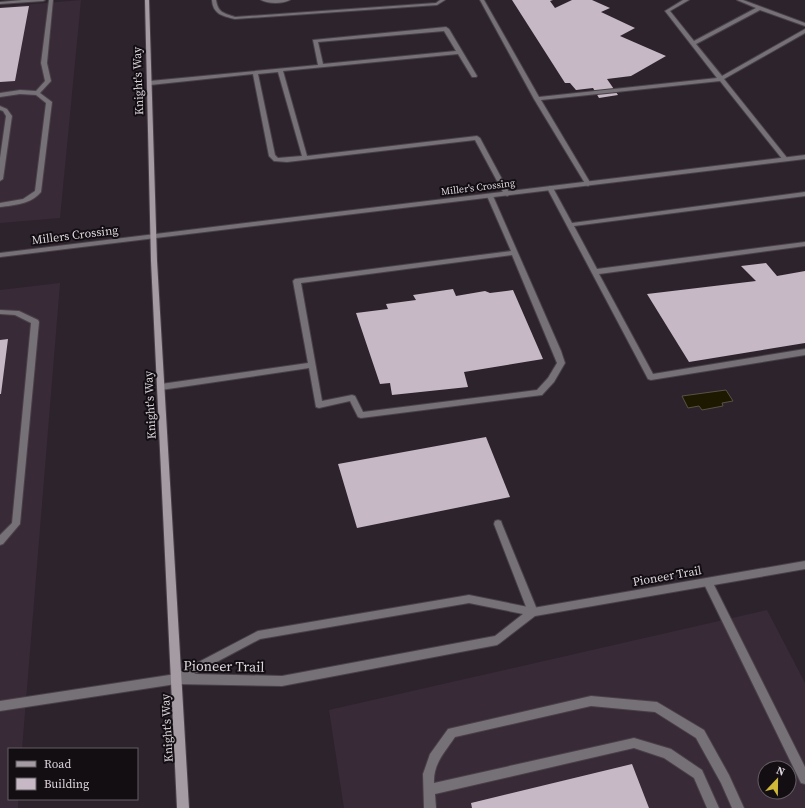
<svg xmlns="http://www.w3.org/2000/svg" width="805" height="808" viewBox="0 0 805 808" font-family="'Source Serif 4',serif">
	<rect width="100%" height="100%" fill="#2d232d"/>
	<path fill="#392a38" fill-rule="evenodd" d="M81,0L60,218L0,223V7Z
		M60,283L22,749H9V799H18V808H0V290Z
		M767,610L805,683V808H344L329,710ZM765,768H789V792H765Z"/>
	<path fill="#1d1901" stroke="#575243" d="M726,390L733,401L722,403L723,406L702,410L699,406L688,408L682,396Z"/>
	<path fill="#c6b8c5" d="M512,0H553L550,1L555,8L572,0H592L610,8L601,12L635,28L620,36L666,56L631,76L607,79L618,95L599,98L593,88L576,90L570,83H565Z
		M29,6L15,81L0,82V8Z
		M766,263L777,276L805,271V343L689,362L647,294L756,281L741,266Z
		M453,289L456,296L485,291L490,293L513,290L543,359L464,372L468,387L392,395L390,383L380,384L356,313L388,309L386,304L416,300L413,295Z
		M8,339L1,394H0V340Z
		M486,437L510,497L357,528L338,464Z
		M632,764L649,808H472L471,803Z"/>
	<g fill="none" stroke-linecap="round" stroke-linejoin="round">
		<g stroke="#494049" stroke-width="2">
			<path id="lane" d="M22,0H45L43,1L0,4V2Z
				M49,0H53L47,63L51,81L40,93L52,102L41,192C31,204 15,205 0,207V203L23,199L35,191L46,103L36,95L20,94L0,97V93L20,90L36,91L45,81L41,63Z
				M212,0H216C218,13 224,13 235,17L436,3L440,0H445L437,5L235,19C222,16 213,14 212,0Z
				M261,0H290C283,4 268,4 261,0Z
				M480,0H484L539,97L717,78L665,11L683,0H689L670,11L694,41L756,8L737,0H743L805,23V26L760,10L696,44L722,76L805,29V33L724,79L788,159L787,160H783L720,81L541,100L591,184L588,186L586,185L534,99Z
				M446,27L449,29L477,76L476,77H472L458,54L283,71L307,156L477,136L480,138L510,194L509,195L507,196L504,194L475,140L287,162L274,161L269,156L253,74L150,85L147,83L150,81L318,65L313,40ZM444,31L456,51L323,64L318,42ZM278,72L302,156L278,158L275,155L258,74Z
				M0,106L7,109L12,116L3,179L0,181V158L6,116L3,111L0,110Z
				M550,186L553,188L572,223L805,192V196L574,226L597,269L805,242V246L599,274L653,374L805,349V355L651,380L648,379L547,188Z
				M490,194L493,196L561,351L565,363L554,382L542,395L361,418L358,417L350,401L319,408L316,407L309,368L161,390L158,389L157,387L158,385L161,384L308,363L293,281L295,279L511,251L487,196ZM512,255L557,363L548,378L537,390L363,412L355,396L352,395L322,401L301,283Z
				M0,310L19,311L38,320L39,322L20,524L3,544L0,545V535L12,523L31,323L15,315L0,314Z
				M498,520L501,521L502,524L538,612L536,615L533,616L530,615L528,612L494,524L495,521Z
				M708,578L711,579L805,767V784L801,783L703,582L705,579Z
				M176,674L180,676L181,679L180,682L176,684L0,711V701Z
				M591,696L657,702L704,730L729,775L744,808H732L721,783L696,738L655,712L591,706L455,737C445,752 433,764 434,783L634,738L671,749L702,770L719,808H707L694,778L664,758L634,748L435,794L436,808H424L423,774L430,754L448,729Z"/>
		</g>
		<g stroke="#494049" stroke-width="2">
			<path id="street" d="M805,155V159L0,257V253Z
				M805,561V569L535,616L500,643L497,645L282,686L176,684L172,682L171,679L172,676L258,631L469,595L533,608ZM469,603L523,614L495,636L282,676L194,674L260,639Z"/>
		</g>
		<g stroke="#494049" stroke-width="2">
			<path id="secondary" d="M145,0H149L157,261L189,808H177L151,261Z"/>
		</g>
		<use href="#lane" fill="#767176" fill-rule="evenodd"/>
		<use href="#street" fill="#767176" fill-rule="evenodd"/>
		<use href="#secondary" fill="#a49ba3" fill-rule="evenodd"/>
	</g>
	<g text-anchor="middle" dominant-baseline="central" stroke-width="4" stroke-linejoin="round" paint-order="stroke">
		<g font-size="10" fill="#ddd6dd" stroke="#120e12">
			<text transform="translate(478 187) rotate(-7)">Miller's Crossing</text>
		</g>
		<g font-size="12" fill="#ddd6dd" stroke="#120e12">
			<text transform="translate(138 81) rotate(-92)">Knight's Way</text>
			<text transform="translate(75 235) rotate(-7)">Millers Crossing</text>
			<text transform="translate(150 405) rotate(-93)">Knight's Way</text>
			<text transform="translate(667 576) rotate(-10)">Pioneer Trail</text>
			<text transform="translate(167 728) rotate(-93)">Knight's Way</text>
		</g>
		<g font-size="14" fill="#ddd6dd" stroke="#120e12">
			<text transform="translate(224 666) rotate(1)">Pioneer Trail</text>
		</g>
	</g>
	<rect x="8" y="748" width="130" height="52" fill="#120e12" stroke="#635e63"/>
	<rect x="16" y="761" width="20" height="6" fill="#a49ba3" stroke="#635e63"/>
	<text x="44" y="768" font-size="12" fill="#ddd6dd">Road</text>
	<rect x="16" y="778" width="20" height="12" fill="#c6b8c5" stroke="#635e63"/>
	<text x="44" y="788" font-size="12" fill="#ddd6dd">Building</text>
	<g transform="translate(777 780) rotate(22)"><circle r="19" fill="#120e12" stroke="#635e63"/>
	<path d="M0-3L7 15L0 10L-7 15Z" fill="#ceb837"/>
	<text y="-6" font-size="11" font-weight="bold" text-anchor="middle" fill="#ddd6dd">N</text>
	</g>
</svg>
